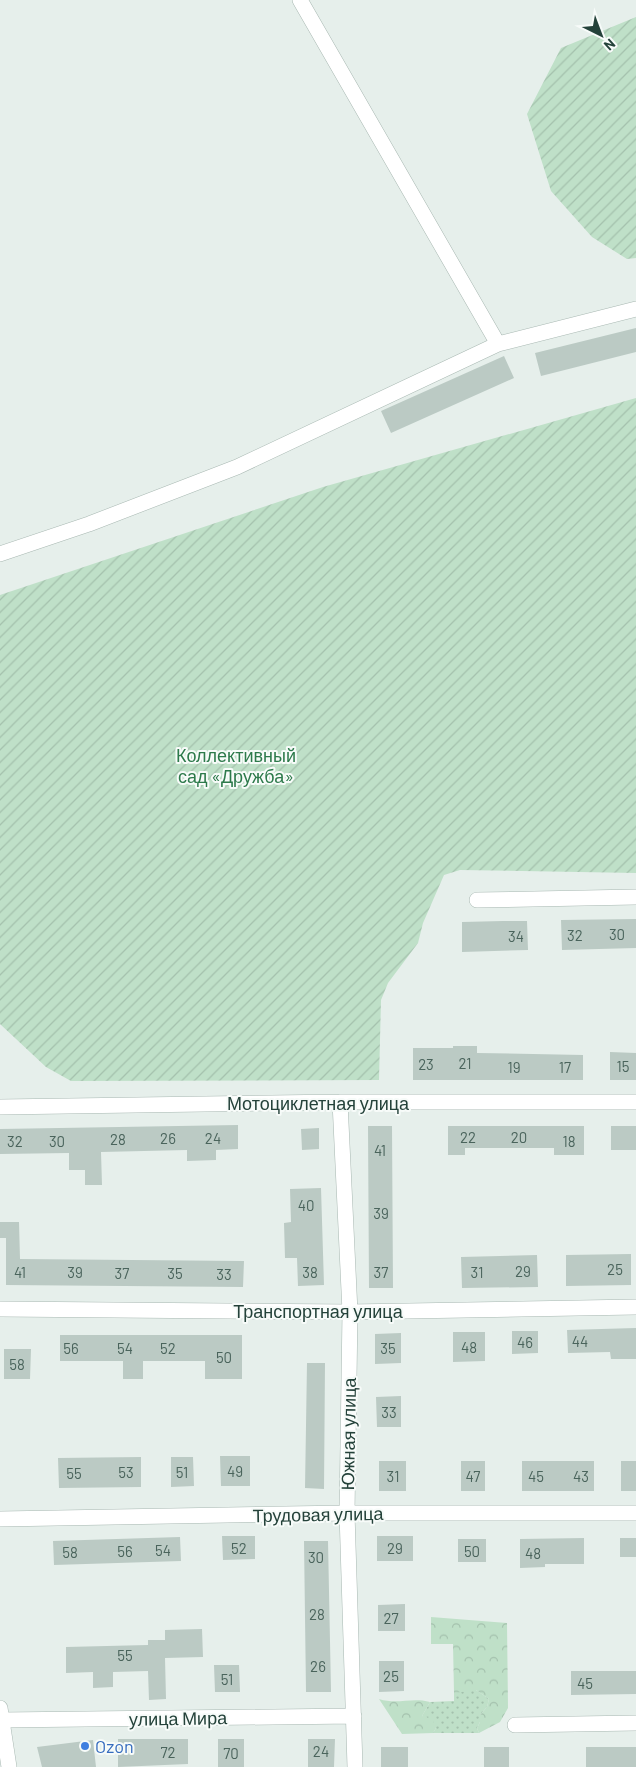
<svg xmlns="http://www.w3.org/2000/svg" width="636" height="1767" viewBox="0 0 636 1767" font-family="Barlow,sans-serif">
	<defs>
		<pattern id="grass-dots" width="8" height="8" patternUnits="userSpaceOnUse" patternTransform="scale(1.25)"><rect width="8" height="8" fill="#bfe0c8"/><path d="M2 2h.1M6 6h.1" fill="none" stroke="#a4c1ad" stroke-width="1.8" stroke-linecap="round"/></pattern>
		<pattern id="forest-crowns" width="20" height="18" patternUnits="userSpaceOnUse" patternTransform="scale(1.25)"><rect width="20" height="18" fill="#bfe0c8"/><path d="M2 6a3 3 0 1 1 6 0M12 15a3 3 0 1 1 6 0" fill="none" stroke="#a4c1ad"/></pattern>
		<pattern id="garden-furrows" width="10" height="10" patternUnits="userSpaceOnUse" patternTransform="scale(1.25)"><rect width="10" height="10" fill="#bfe0c8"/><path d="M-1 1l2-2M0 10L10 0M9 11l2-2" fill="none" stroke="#a4c1ad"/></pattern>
	</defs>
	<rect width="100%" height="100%" fill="#e6efeb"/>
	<path fill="url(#grass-dots)" d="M462,1690H476L489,1699L487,1707L480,1715V1722L477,1728L479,1733H433L436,1728L422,1716L430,1702L454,1701V1693Z"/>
	<path fill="url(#forest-crowns)" d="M431,1617L507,1623L508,1708L500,1722L479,1733L477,1728L480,1722V1715L487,1707L489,1699L476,1690L454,1693L453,1644H431Z
		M379,1699C398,1705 411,1697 430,1702L422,1716L432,1718L436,1728L433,1733L402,1734Z"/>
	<path fill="url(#garden-furrows)" d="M636,17V258L627,259L592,237L551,191L527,114L561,48Z
		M636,398V873L460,870L444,875L423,923L418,943L388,983L381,1000L379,1080L71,1081L46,1067L0,1024V595L323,487Z"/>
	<path fill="#bbcac4" d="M636,328V352L541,376L535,353Z
		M504,356L514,378L391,433L381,411Z
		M636,919V948L562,950L561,920Z
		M503,921H527L528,950L462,952V922Z
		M453,1046H477V1053L583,1055V1080H413V1048H453Z
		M610,1052L636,1053V1080H610Z
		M238,1125V1149L216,1150V1160L187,1161V1150L101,1152L102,1185H85V1170H69V1153L0,1154V1129Z
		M368,1126H392L393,1288H369Z
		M448,1126H584V1155H554V1148H465V1155H448Z
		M611,1126H636V1150H611Z
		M319,1128V1149L302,1150L301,1129Z
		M321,1188L324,1285L298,1286L297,1258H285L284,1223L291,1222L290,1189Z
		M0,1222H19L20,1259L244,1261L243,1287L6,1285V1238H0Z
		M631,1254V1285L566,1286V1255Z
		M537,1255L538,1287L462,1288L461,1257Z
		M636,1328V1359H611L610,1352L568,1353L567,1330Z
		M512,1331H538V1353L512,1354Z
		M453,1332H485V1361L453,1362Z
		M401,1333V1363L375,1364V1334Z
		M60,1335H242V1379H205V1361H143V1379H123V1361H60Z
		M4,1349H31L30,1379H4Z
		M307,1363H325L324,1489L305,1488Z
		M401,1396V1427H377L376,1397Z
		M220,1456H250V1486H221Z
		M141,1457V1487L59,1488L58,1458Z
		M171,1457H193L194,1486L171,1487Z
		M379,1461H406V1491H379Z
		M461,1461H485V1491H461Z
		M522,1461H594V1491H522Z
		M621,1461H636V1491H621Z
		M222,1536H255V1559L223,1560Z
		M377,1536H413V1561H377Z
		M180,1537L181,1561L54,1565L53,1541Z
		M584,1538V1564H545V1567L520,1568V1539Z
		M620,1538H636V1557H620Z
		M458,1539H486V1562H458Z
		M304,1541H328L331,1692H306Z
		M405,1604V1631H378V1605Z
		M202,1629L203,1657L165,1658L166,1699L149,1700L148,1671L113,1672V1687L93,1688V1672L66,1673V1647L148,1645V1640H165V1630Z
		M379,1661H404V1691L379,1692Z
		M214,1665H239L240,1692H215Z
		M571,1671H636V1694L571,1695Z
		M118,1739H188V1764L118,1767Z
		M218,1739H244V1767H218Z
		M308,1739H335L334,1767H308Z
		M93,1740L96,1767H42L37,1747Z
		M381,1747H408V1767H381Z
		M484,1747H509V1767H484Z
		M586,1747H636V1767H586Z"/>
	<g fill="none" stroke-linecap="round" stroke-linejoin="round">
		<g stroke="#a8b8b2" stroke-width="16">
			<path id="minor" d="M477,900L636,897
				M340,1102L350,1312L347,1513L355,1767
				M0,1107L340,1102H636
				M0,1309L350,1312L636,1307
				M0,1519L347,1513H636
				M2,1720L354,1716
				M515,1725L636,1723"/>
		</g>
		<g stroke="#a8b8b2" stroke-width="16">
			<path id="tertiary" d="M300,0L498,344
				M0,554L89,524L237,467L498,344L636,309
				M0,1708L9,1767"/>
		</g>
		<use href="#minor" stroke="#fff" stroke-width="15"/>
		<use href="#tertiary" stroke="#fff" stroke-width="15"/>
	</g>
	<circle fill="#3f7fe0" stroke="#f7fbf9" stroke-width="2" cx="85" cy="1746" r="5"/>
	<g text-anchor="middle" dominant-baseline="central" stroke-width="4" stroke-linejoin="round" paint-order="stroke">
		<g font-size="15" fill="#4a645c">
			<text x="617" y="934">30</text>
			<text x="575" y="935">32</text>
			<text x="516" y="936">34</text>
			<text x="465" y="1063">21</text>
			<text x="426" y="1064">23</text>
			<text x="623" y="1066">15</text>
			<text x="514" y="1067">19</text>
			<text x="565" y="1067">17</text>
			<text x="468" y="1137">22</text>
			<text x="519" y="1137">20</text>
			<text x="168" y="1138">26</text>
			<text x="213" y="1138">24</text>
			<text x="118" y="1139">28</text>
			<text x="15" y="1141">32</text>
			<text x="57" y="1141">30</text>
			<text x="569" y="1141">18</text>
			<text x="380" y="1150">41</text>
			<text x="306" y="1205">40</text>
			<text x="381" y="1213">39</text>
			<text x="615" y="1269">25</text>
			<text x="523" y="1271">29</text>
			<text x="20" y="1272">41</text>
			<text x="75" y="1272">39</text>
			<text x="310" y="1272">38</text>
			<text x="381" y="1272">37</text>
			<text x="477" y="1272">31</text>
			<text x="122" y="1273">37</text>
			<text x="175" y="1273">35</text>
			<text x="224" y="1274">33</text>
			<text x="580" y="1341">44</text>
			<text x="525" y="1342">46</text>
			<text x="469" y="1347">48</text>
			<text x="71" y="1348">56</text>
			<text x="125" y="1348">54</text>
			<text x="168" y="1348">52</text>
			<text x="388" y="1348">35</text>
			<text x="224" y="1357">50</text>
			<text x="17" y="1364">58</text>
			<text x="389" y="1412">33</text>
			<text x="235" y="1471">49</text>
			<text x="126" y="1472">53</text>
			<text x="182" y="1472">51</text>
			<text x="74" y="1473">55</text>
			<text x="393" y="1476">31</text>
			<text x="473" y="1476">47</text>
			<text x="536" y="1476">45</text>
			<text x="581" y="1476">43</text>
			<text x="239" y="1548">52</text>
			<text x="395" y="1548">29</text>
			<text x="163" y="1550">54</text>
			<text x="125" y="1551">56</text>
			<text x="472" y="1551">50</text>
			<text x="70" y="1552">58</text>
			<text x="533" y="1553">48</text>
			<text x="316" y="1557">30</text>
			<text x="317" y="1614">28</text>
			<text x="391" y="1618">27</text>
			<text x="125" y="1655">55</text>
			<text x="318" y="1666">26</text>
			<text x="391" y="1676">25</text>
			<text x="227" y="1679">51</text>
			<text x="585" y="1683">45</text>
			<text x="321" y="1751">24</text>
			<text x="168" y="1752">72</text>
			<text x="231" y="1753">70</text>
		</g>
		<g font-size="18" fill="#2d7a4b" stroke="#f7fbf9">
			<text x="236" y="755">Коллективный<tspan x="236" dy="21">сад «Дружба»</tspan></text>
		</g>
		<g font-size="18" fill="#24423a" stroke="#f7fbf9">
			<text x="318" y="1103">Мотоциклетная улица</text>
			<text x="318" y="1311">Транспортная улица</text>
			<text transform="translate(348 1434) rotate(-89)">Южная улица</text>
			<text transform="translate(318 1514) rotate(-1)">Трудовая улица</text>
			<text transform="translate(178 1718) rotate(-1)">улица Мира</text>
		</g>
		<g font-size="18" fill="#366cbe" stroke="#f7fbf9" text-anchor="start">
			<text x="95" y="1746">Ozon</text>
		</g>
	</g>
	<g transform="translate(601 35) rotate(138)" stroke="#f7fbf9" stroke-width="4" paint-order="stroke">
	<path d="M0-4L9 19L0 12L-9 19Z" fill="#24423a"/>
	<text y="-8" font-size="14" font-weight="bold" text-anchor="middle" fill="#24423a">N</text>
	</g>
</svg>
